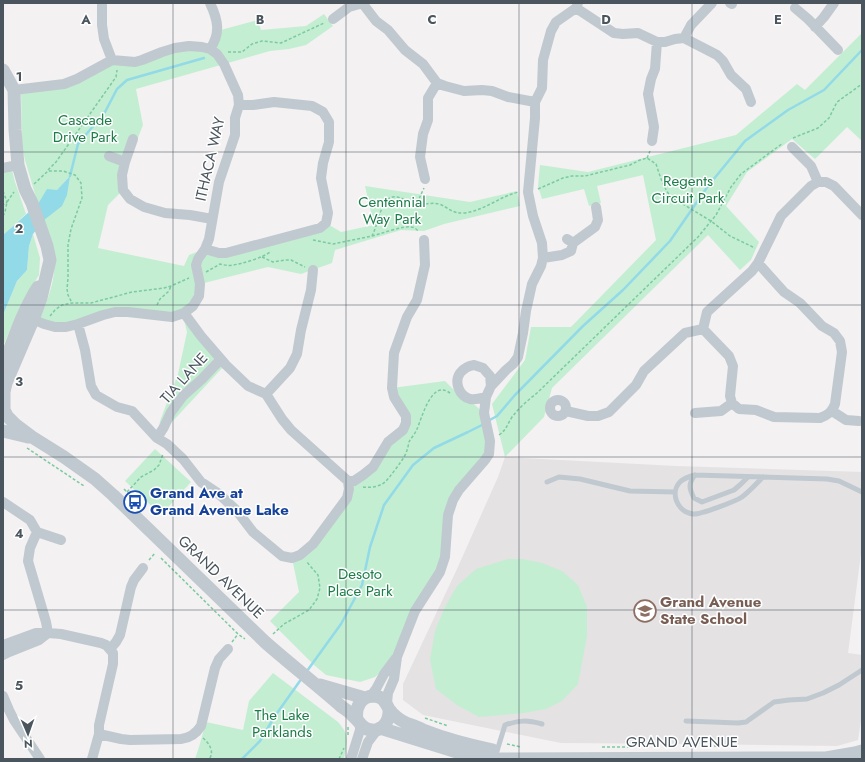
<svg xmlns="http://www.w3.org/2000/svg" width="865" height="762" viewBox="0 0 865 762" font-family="Jost,sans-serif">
	<rect width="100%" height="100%" fill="#f3f1f1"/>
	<path fill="#e4e2e3" d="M505,457L676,466L862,472V546L848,653L862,655V714L858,740L837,746L702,744L561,743L423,715L403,700V684L457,569L498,477Z"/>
	<path fill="#c3eed2" d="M324,14L333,26L306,45L289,49L270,51L136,89L143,125L137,140H133L123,190L108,205L98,248L184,266L189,255L205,249L219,253L326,223L341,232L374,225L365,186L470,202L517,191L520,206L444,224L424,231L401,230L335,250L332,263L301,274L268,267L200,284L184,313L128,312L78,324L39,322C46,302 58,278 53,256C51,244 47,232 44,220L69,177L57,190L38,204L25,160L22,147L21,89L64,84L112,60L135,62L162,52L210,49L217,31L258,20L261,30L306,26Z
		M862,33V141L847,127L815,159L792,139L747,172L726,206L759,242L751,260L740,270L708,235L552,388L544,417L505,457L492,404L525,360L531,327H571L656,240L643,175L597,186L601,203L589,206L584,189L542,199L538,186L540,165L588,172L736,135L797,84L805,90Z
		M11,166L15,182L26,214L3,235V168Z
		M33,234L40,258L39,275L24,299L3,346V315L17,281L27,270L29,246Z
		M183,315L224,366L157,438L160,421L178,374L187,332Z
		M445,381L458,394L468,399L484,413L490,448L453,500L445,557L415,611L397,657L375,677L360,682L326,675L314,665L270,621L299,592L292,558L300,555L354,481L406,423L392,388Z
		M155,449L191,482L161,515L125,481Z
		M508,559H522L542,563L562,571L578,585L587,607V636L578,684L562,701L546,709L524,713L479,717L457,705L436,689L430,660L435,631L444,609L457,586L476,569Z
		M273,673L338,722C351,737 347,741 344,759H229L227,758L226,759H195L199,747L206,722L243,730L249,701Z"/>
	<path fill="#92dae8" d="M70,176L67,195L62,206L44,220L33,234L29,246L27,270L17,281L3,315V235L38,204L47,189L57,190Z"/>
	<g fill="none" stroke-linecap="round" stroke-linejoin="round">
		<path stroke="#92dae8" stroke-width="2.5" d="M70,176L78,144L105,112L117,89L127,80L204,58
			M488,421L497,416L515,395L583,326L623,290L670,241L708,186L745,141L788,110L824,90L862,50
			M307,671L341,624L362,585L370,547L384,505L413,465L434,448L468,432L484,424
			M242,759L260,741L275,716L302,678"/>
		<path stroke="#7ccaa1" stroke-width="1.5" stroke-dasharray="3 2" stroke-linecap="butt" d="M228,52H242L252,44L262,41L281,43L324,23
			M793,138L818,128L829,118L837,102L862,84
			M647,158L650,151
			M48,170L56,162L116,77L117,70
			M34,184L48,171H63L75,175L81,183L82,198L71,229L68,245V278L67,289L68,295L72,303
			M538,189L563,178L572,176H585L630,165L640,160L647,158L656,164C660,176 663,187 671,197L711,221L730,236L755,248
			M3,191L7,202L3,205
			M417,203L424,188
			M3,216L5,212L7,202L14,192
			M372,236C380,234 405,225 411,227C415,227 417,230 419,232
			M313,240L333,244L372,236C377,226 379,213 384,204C392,189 406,202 417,204C424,205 432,202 439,204C448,207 452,214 464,213C484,211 500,196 519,192
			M262,257L273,262L286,260H291L305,267
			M206,272L220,264C224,265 228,266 233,265C241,264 266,257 271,251
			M157,305L160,299L169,291L171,286
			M50,316L55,310L62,305L72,303H91L132,292L164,288L171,286L189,278
			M499,435C507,429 507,425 512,417C519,408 528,400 537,393L698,237L716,215L731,187L741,174L783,143
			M27,448L84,486
			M363,487C371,488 380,487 386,481C390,477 401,462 404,457C407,452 408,447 409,442C411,438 415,434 417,429C422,418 432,377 451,394
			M124,489L137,502
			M127,492L141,477L154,470L159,465L163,454
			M161,558L238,634L245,639
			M149,560L155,553
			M273,634L284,624L309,610L317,599L320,588L318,575L306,561
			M232,642L238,634
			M425,718L448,726
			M348,727V735
			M203,738C209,743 215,752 209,759
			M507,744L521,747
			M704,746H720
			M602,747H632
			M339,759L344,748"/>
		<path stroke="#c0c9cf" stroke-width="5" d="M695,475C688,484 689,488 694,498L702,502L734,490L741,484L748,477
			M763,477C756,484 750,491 742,497C736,501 700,515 693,514C677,512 669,492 681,481C685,478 691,476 695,475L827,479L839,481L862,492
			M547,482L559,477L580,479L630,491L675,492
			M686,721L738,723L746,722L774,702L789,700L807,699L823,693L839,685L862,670
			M497,751L505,725C520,720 527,720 542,724"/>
		<path stroke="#c0c9cf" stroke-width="10" d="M102,3V25L104,39L112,60
			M210,3C218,20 221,33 210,49
			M730,3L732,4
			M363,4L376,21L388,30L405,50L423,64L437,83L445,86L464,91L482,90L492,91L508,97L535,102
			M576,8L614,33L623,34L638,33L657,42H665L675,39L684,38L717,55L723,61L731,75L746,89L751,102
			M795,8L808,19L838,50
			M333,19L349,7L363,3
			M815,27L824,17L834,3
			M684,38L691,25L712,3
			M14,90L64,84L77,79L112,60L135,62L142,60L162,52L175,48L189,46L202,47L210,49L217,54L224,64L238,95L239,105L235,118V135L219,182L209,239L205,249L198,259L196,265L200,284L199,296L193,306L184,313L172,317L128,312H115L103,315L78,324L66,327H55L44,324L27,317
			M133,139L125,162L122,175L123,190L130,199L144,207L165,213L190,215L212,219
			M652,141L654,127L648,94L651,79L655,69L657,42
			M792,147L811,166L818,182
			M109,156L125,162
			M3,168L18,165
			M425,179L420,157L423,134L428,120V98L437,83
			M573,243L595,227L598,220L596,207
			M205,249L219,253H226L320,228L326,223L328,213L321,178L323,163L329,142V122L323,112L312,106L274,102L253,105H239
			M543,258L562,255L571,251L573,243L567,239
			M78,324L85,350L91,386L96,395L117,407L132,411L157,438L167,444L183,459L201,482L219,494L237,511L253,532L282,556L292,558L300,555L313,544L347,498L349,489L348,481L291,430L282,419L266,394L248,386L226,365L201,336L184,313
			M703,329L729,356L733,366L730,396L732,403L739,409L756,410L774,417L820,418C828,415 832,412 835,404L842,352L840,341L834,333L822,326L800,303L784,292L758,263
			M703,329L707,312L752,271L758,263L781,216L811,186L818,182H826L834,186L862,215
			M474,365L483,368L490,376L491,386L486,397C480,398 475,400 470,399C459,396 454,382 460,373C464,368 468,366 474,365Z
			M491,386L506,370L513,364L518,357L523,333L526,311L532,284L541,266L543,258L542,243L533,216L528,192L535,118V102L542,88L543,60L551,31L556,22L576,8L578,3
			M266,394L290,368L297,354L301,330L311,290L313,270
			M550 408a8 8 0 1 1 16 0a8 8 0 1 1-16 0Z
			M566,411L588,416H598L609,412L636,385L644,371L685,333L703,329
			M832,411L846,420L859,421
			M695,413L721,411L732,403
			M157,438L164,427L171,412L183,396L202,379L221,359
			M348,481H354L363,475L373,467L388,442L403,430L406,423V416L394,397L392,388L394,353L407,317L417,300L425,265L424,240
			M3,502L30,520L37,532L61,540
			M37,532L30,548L28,561L46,622L48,633
			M3,645L6,644L36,633H48L61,634L101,643L106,645L113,653V664L99,725V734L92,759
			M110,649L116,642L120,635L131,587L134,580L143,568
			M3,655L9,652L39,640L48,633
			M3,696L9,710L14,720L40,759
			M370,697L376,689L384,674L396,658
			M387,703L388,693L394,679L397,657L415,611L440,572L445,557L448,515L453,500L459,490L485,460L489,454L490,441L484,413L486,397
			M99,734L121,739L130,740L181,739C190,738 196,734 201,726L215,668L219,659L228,649
			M351,759L360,730V725
			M362,759L368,742L377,730"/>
		<path stroke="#c0c9cf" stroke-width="13" d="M3,70L14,90L15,130L18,165L25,189L32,203L47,246L50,260L41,298L33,320L6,383L4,392V409
			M3,367C13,341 23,310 38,287
			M3,408L7,416L16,425L32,437L64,457L95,479L113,495L265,642C290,664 317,685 342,707C347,710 352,714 356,719C360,722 361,727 367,729C381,734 390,722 389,709
			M3,431L28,437
			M320,685L365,698
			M357,720C355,708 360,696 374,696C384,697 385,702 389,709C393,715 400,720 406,723C411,725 417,727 423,730C446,739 469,745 493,750
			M380,728L457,752L496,759L774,758H826L834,759
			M826,758L855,753L862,751"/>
	</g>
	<path fill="none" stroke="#4a555e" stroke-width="1" stroke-opacity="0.55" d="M173,3V759M346,3V759M519,3V759M692,3V759M3,152H862M3,305H862M3,457H862M3,610H862"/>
	<defs>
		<g id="bus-ring" transform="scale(1.15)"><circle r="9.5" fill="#fff" stroke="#1a4fb4" stroke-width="1.5"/><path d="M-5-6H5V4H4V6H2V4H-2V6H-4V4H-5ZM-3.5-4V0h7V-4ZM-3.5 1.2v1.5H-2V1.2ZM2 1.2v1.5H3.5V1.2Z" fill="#1a4fb4"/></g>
		<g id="school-ring" transform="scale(1.15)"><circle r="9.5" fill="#fff" stroke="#8d6e63" stroke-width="1.5"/><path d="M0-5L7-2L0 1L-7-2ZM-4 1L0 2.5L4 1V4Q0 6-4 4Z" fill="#8d6e63"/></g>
	</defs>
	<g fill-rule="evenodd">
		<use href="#bus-ring" x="135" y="502"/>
		<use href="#school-ring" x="645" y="611"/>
	</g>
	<g text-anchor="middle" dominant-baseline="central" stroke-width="3" stroke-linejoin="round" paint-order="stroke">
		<g font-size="15" fill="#1c7d49" stroke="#fff">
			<text x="85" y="120">Cascade<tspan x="85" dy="17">Drive Park</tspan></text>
			<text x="688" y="181">Regents<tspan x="688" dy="17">Circuit Park</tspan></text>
			<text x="392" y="202">Centennial<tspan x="392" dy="17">Way Park</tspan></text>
			<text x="360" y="574">Desoto<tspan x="360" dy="17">Place Park</tspan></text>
			<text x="282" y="715">The Lake<tspan x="282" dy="17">Parklands</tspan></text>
		</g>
		<g font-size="15" fill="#4a555e" stroke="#fff">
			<text transform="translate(210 159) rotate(-77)">ITHACA WAY</text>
			<text transform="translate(184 378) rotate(-48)">TIA LANE</text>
			<text transform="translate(221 577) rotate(44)">GRAND AVENUE</text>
			<text x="682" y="742">GRAND AVENUE</text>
		</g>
		<g font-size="15" font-weight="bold" fill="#164399" stroke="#fff" text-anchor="start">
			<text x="150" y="493">Grand Ave at<tspan x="150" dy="17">Grand Avenue Lake</tspan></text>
		</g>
		<g font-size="15" font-weight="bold" fill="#785e54" stroke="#fff" text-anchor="start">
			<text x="660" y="602">Grand Avenue<tspan x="660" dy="17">State School</tspan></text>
		</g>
	</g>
	<g font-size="13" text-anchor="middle" font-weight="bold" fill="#4a555e" stroke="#fff" stroke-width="3" stroke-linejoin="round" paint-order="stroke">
		<text x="86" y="24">A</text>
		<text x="260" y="24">B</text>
		<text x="432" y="24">C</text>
		<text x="606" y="24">D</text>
		<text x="778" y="24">E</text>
		<text x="19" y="81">1</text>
		<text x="19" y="233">2</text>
		<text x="19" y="386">3</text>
		<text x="19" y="538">4</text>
		<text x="19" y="690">5</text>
	</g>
	<rect width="865" height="762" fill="none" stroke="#4a555e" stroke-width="8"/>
	<g transform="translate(28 734) rotate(178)" stroke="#ffffff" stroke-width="3" paint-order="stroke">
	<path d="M0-3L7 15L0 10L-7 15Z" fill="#4a555e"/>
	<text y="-6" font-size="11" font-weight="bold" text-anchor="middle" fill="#4a555e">N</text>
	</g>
</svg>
